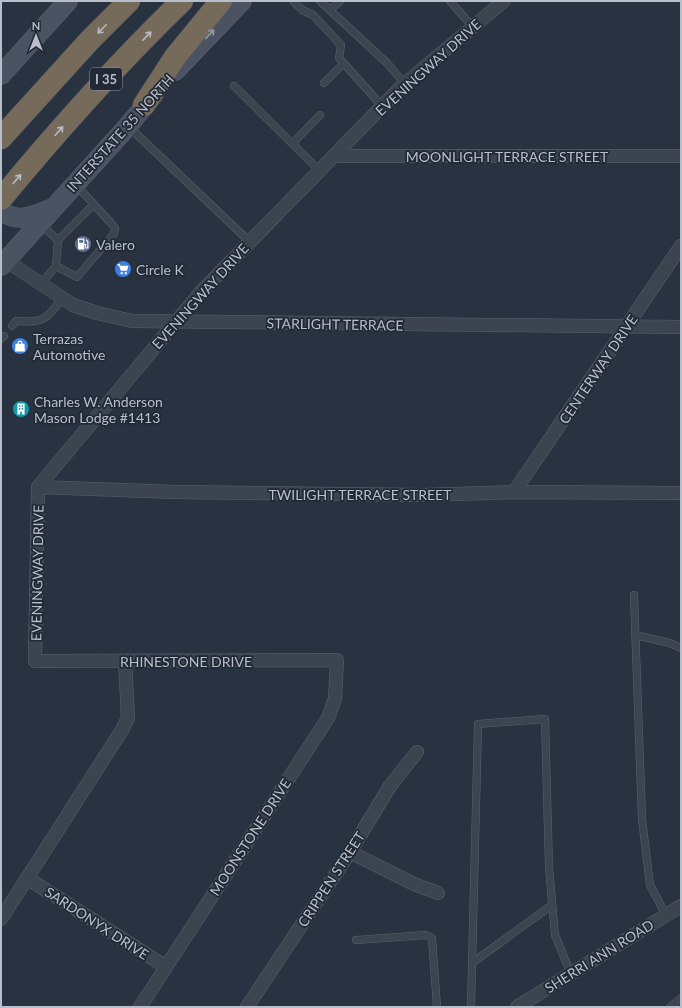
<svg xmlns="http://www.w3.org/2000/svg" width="682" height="1008" viewBox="0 0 682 1008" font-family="Lato,sans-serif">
	<rect width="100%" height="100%" fill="#283240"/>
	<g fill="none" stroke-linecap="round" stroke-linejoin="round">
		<g stroke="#5a626d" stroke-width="8">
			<path id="service" d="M293,1L302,10L313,15L341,45L339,58L382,106
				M320,1L387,63L405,84
				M450,1L473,27
				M330,10L340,1
				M324,83L344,63
				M234,86L319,170
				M128,126L250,242
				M293,143L320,115
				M41,225L58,240L56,266
				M58,240L94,204
				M40,285L56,266L77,277L114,234L115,228L111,223L76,185
				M12,326L16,321C43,323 47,320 62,298
				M1,339L4,336
				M634,595L642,819L650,885L666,915
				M635,635L670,643L681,648
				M356,940L426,935L432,938L437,1007
				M472,963L552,905
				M471,1007L478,724L545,719L549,867L555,935L571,974
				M670,1007L681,998"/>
		</g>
		<g stroke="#5a626d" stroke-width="14">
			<path id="minor" d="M334,156H681
				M5,260L73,305L97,313L132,321L681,327
				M38,487L175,492L424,495L514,492L681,493
				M514,492L681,246
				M350,852L414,884L438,893
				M27,878L166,967
				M1,919L122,730L128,718L125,661
				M140,1007L328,718L335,699L337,660L35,661L38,487L200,293L401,87L504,1
				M247,1007L350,852L390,786L417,752
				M517,1007L681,906"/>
		</g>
		<g stroke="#5a626d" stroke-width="20">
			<path id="secondary" d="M175,71L242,1
				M1,75L68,1
				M1,210C16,224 34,216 50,209
				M1,266L128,126L154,94"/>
		</g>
		<g stroke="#474f5b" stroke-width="23">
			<path id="motorway" d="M144,105L175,57L221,1
				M1,138L90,40L129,1
				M1,199C58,130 118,63 182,1"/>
		</g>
		<use href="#service" stroke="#3c4450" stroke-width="7"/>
		<use href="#minor" stroke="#3c4450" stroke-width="13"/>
		<use href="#secondary" stroke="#4b5363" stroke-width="19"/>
		<use href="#motorway" stroke="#766b5a" stroke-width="22"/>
	</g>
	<defs><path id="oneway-shaft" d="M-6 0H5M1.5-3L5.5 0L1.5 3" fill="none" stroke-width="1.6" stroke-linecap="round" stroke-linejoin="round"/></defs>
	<g stroke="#b6bbc4">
		<use href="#oneway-shaft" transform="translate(102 29) rotate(135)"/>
		<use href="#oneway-shaft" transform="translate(147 36) rotate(-46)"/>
		<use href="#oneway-shaft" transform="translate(59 131) rotate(-48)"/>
		<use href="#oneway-shaft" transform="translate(17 179) rotate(-50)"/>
	</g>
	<use stroke="#9299a6" href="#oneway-shaft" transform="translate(210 34) rotate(-47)"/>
	<defs>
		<g id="fuel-disc" transform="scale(0.9)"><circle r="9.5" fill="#5c6f8a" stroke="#212936"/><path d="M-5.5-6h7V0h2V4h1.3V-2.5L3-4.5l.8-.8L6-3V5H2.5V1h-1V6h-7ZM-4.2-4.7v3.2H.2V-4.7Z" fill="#fff"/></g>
		<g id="supermarket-disc" transform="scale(0.9)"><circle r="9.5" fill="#3f7fe0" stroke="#212936"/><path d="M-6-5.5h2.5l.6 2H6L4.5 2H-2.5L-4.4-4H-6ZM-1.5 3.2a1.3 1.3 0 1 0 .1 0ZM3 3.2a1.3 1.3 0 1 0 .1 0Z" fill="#fff"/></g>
		<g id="shop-disc" transform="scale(0.9)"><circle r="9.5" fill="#3f7fe0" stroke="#212936"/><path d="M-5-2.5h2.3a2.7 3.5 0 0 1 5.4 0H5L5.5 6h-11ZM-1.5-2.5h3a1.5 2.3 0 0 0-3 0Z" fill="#fff"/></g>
		<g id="building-disc" transform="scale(0.9)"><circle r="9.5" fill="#0f9aa8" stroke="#212936"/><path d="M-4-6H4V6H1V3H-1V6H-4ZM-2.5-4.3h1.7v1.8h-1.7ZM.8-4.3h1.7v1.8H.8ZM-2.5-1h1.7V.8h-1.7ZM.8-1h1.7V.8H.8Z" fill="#fff"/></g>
	</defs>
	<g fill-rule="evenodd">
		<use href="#fuel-disc" x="83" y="244"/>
		<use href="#supermarket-disc" x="123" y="269"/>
		<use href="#shop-disc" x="20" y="346"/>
		<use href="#building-disc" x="21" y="409"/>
	</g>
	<g text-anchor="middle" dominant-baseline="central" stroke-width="3.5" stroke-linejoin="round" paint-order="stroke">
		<rect fill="#212936" stroke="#8b929e" stroke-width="1" x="90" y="68" width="32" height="22" rx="3"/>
		<g font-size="13" font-weight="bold" fill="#b9bfca">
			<text x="106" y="79">I 35</text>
		</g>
		<g font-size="14" fill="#b9bfca" stroke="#212936">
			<text transform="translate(428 67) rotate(-42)">EVENINGWAY DRIVE</text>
			<text transform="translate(120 133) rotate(-48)">INTERSTATE 35 NORTH</text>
			<text x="507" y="156">MOONLIGHT TERRACE STREET</text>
			<text transform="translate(200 296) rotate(-48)">EVENINGWAY DRIVE</text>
			<text transform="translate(335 324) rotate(1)">STARLIGHT TERRACE</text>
			<text transform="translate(598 369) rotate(-56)">CENTERWAY DRIVE</text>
			<text x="360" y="494">TWILIGHT TERRACE STREET</text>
			<text transform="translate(37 573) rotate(-89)">EVENINGWAY DRIVE</text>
			<text x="186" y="661">RHINESTONE DRIVE</text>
			<text transform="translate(250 837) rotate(-57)">MOONSTONE DRIVE</text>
			<text transform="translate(331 879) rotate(-57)">CRIPPEN STREET</text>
			<text transform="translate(97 923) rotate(33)">SARDONYX DRIVE</text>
			<text transform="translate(599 956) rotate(-32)">SHERRI ANN ROAD</text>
		</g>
		<g font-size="14" fill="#b9bfca" stroke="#212936" text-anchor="start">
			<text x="96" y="244">Valero</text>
			<text x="136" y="269">Circle K</text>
			<text x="33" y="338">Terrazas<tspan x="33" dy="16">Automotive</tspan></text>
			<text x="34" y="401">Charles W. Anderson<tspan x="34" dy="16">Mason Lodge #1413</tspan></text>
		</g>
	</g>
	<rect width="682" height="1008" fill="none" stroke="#b9bfca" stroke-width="4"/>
	<g transform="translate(36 36)" stroke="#212936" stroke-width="3" paint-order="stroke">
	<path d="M0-3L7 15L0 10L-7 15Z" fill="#b9bfca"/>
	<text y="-6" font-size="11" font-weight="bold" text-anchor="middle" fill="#b9bfca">N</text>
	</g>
</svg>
